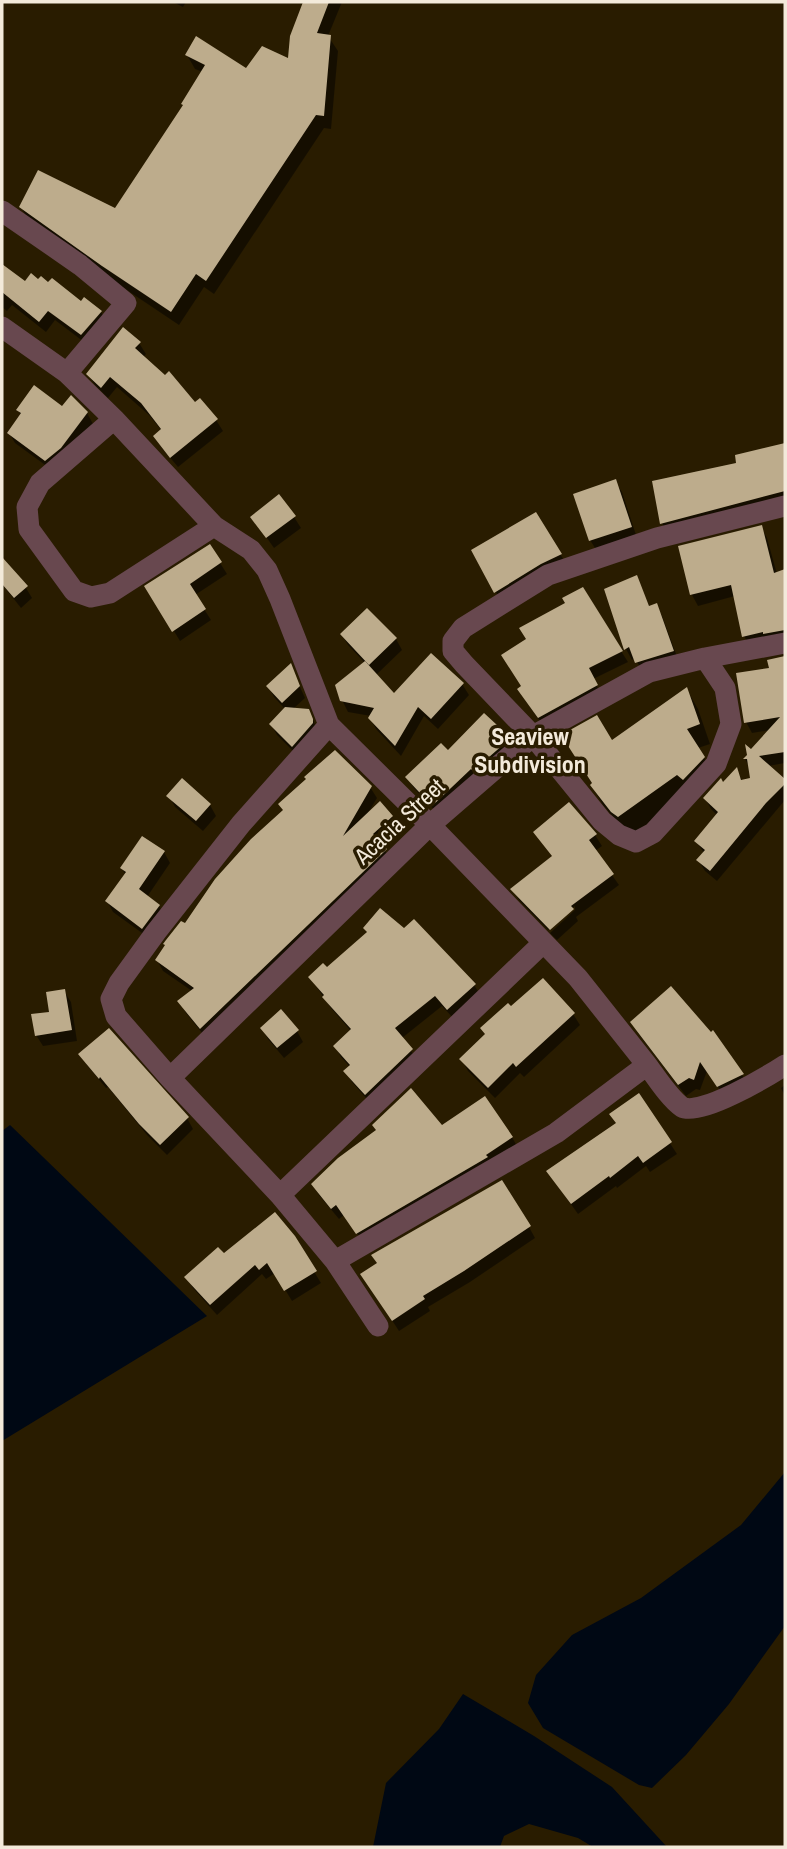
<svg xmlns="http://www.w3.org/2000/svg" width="787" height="1849" viewBox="0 0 787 1849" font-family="'Archivo Narrow',sans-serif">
	<rect width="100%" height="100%" fill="#291c00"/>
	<path fill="#000814" d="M10,1125L207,1316L2,1441V1131Z
		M785,1472V1626L729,1704L686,1755L652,1788L639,1785L543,1728L528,1703L536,1675L572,1635L641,1598L741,1525Z
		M463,1694L534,1736L612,1787L667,1847H593L578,1838L529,1824L504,1836L500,1847H373L386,1783L439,1729Z"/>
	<path fill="#0007" d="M173,2H186L183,7Z
		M305,2H342L328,36L338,51L331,129L324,128L214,294L204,287L179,325L112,280L29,221L21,207L115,210L184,107L203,72L195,69L187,55L247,70L290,61L292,36Z
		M2,266L25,283L101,312L107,323L88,345L55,320L46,332L12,305L7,311L2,307Z
		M139,343L146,354L143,357L195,404L216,420L223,431L178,467L162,448L155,437L162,431L149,415L117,387L108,398L95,385L88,374Z
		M71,398L87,413L93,424L52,470L15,443L9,433L21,415L18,410L62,409Z
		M785,444V503L668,534L662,523L738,464Z
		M615,482L622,492L637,538L597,551L590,540Z
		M535,514L567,565L502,603L473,551Z
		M252,517H294L301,528L274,548Z
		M761,527L767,538L777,574L785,571V642L750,647L744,636L735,596L698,606L692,595L681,547Z
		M210,547L227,574L195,595L211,620L180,641L147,587Z
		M8,566L26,588L32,598L21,608L2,584V571Z
		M636,577L650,608L656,605L662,616L679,662L643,673L635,658L632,660L626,649L606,590Z
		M567,603L621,651L628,662L593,679L603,697L545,728L525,700L523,687L528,640Z
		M342,635L396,639L402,650L376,675L394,695L462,684L469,695L438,729L424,716L401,756L376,729L370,718L371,716L348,712L342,700L365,663L348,645Z
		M785,662V763L768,766L785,781V800L717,881L705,871L698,860L704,853L696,841L717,815L711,809L705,798L723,785L736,770L743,782L752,779L750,768L745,759L771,730L752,733L746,722L771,670L770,664Z
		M290,665L305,698L293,709L308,710L314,722L318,735L299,757L277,735L271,724L285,709L274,697L268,686Z
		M687,690L698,709L710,744L698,748L715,776L630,836L603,805L592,786L612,742Z
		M509,739L515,750L439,815L414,788L407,777L448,753Z
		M182,781L210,805L216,816L203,831L175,807L169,796Z
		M370,787L377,798L368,813L380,804L392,817L398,828L380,844L392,861L207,1039L186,1013L180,1002L192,991L163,971L157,960L185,926Z
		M535,832L595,835L602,846L595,851L619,885L576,917L578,921L557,940L550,933L575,910V906L548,930L519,900L513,890L553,857Z
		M164,852L170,863L147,897L159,906L165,917L149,938L113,912L107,901L126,875L122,869Z
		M365,928L474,985L481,996L454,1019L442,1006L402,1038L418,1061L372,1105L352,1082L345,1071L350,1067L341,1057L335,1046L351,1031L331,1008L310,977L327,970L368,934Z
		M64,991L71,1002L77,1041L43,1046L36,1035Z
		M511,1009L573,1014L580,1025L524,1077L520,1073L495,1098L468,1071L462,1060Z
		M632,1022L711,1034L712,1033L749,1085L725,1097L707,1071L700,1090L696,1089L686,1096L638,1033Z
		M262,1028L297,1031L303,1042L284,1058L268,1039Z
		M81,1054L187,1118L193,1129L167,1155L147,1135L108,1087L106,1088L87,1065Z
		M785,1085V1096L781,1088Z
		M639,1096L677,1154L650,1172L646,1166L617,1188L616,1186L578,1214L548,1172L617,1124Z
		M442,1127L512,1137L518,1148L364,1243L344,1215L339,1219L319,1195L313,1184Z
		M529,1227L535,1238L470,1282L428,1307L430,1311L399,1331L369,1285Z
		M293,1237L321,1283L292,1301L275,1273L266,1279L262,1274L217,1315L193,1288L186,1277L223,1255Z"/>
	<path fill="#bdac8c" d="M303,2H329L317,33L331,35L324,116L316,115L206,281L196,274L171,312L102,266L19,207L38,170L115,208L183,105L181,104L205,65L185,55L196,36L246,68L262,46L288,58L290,36Z
		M2,264L25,281L31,273L38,279L41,276L48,282L52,278L81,301L84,297L102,311L81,335L48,311L39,322L2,292Z
		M123,327L141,342L135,348L165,375L169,371L195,402L200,398L218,419L170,458L153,436L161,429L141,403L110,377L101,388L86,374Z
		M34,385L62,406L71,395L88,412L61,448L45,461L7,433L21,413L16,410Z
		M785,443V491L660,524L652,481L736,463L735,455Z
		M616,479L632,527L589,541L573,494Z
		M279,494L296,516L266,538L250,517Z
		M536,512L562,554L541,564L494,593L471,550Z
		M762,525L774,573L785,569V630L763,634V632L742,637L731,585L690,595L678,546Z
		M210,544L222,562L190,584L206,609L172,632L144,586Z
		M2,557L28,586L14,598L2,584Z
		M637,575L649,606L657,603L674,651L635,663L629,647L624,650L604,589Z
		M583,587L623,651L589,668L598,685L538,718L517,689L521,686L501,655L526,639L519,628L565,603L562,598Z
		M367,608L397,638L369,665L340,634Z
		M431,653L464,683L431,719L418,707L395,746L368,718L374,708L340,701L335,685L365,661L394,693Z
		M785,656V752L759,756L785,779V784L766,803L710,871L696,860L705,850L694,841L718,812L703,798L721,778L723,782L737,767L741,780L750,778L747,759H743L747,755L745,744L751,749L780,717L744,723L736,673L769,668L767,660Z
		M291,663L300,686L282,703L266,686Z
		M687,687L700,724L687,729L705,757L683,780L677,775L618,817L611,812L590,785L592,783L561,735L597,715L612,740Z
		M285,707L309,709L313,719V723L292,747L269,724Z
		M484,713L511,738L473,771L471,769L432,806L405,777L441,743L448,750Z
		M335,750L372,786L343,836L380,801L393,816L373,834L387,849L200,1029L177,1001L194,988L155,960L165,945L163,944L166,940L181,921L185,923L215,879L251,839L283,810L278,804L306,779L304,777Z
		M182,778L211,804L196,821L166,796Z
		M569,802L597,834L589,840L614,874L571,906L574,909L550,930L510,889L552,856L533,832Z
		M142,836L165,851L139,889L160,905L142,929L105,901L126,872L120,868Z
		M380,908L404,928L414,919L476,984L447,1010L435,996L395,1028L413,1049L365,1095L343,1071L350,1065L333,1046L351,1029L322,997L324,995L308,977L323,963L327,967L367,932L363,928Z
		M543,978L575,1013L516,1067L513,1063L488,1088L459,1059L485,1034L480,1028L508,1003L511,1006Z
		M671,986L711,1032L713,1030L744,1074L717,1087L700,1062L694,1080L689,1078L678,1085L630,1022Z
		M65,989L72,1030L35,1036L31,1014L49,1012L46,992Z
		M281,1009L299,1030L277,1048L260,1028Z
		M109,1028L189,1117L160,1145L139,1124L100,1077L99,1079L78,1054Z
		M411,1088L442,1125L485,1096L513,1137L486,1155L488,1157L356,1234L336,1205L331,1209L311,1184L338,1158L376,1130L372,1125Z
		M639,1093L672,1142L643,1163L638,1156L610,1178L609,1176L571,1204L546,1171L616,1123L609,1114Z
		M502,1180L531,1226L464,1271L423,1296L425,1299L392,1321L360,1274L377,1263L371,1255Z
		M275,1212L295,1236L317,1271L284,1291L267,1263L259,1270L255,1265L210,1305L184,1277L218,1247L224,1253Z"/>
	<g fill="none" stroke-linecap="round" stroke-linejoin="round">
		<path stroke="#68484f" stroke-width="21" d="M2,211L80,265L126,303L67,373
			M2,327L67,373L114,419L214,526L251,550L267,570L280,599L329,725L430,825L578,978L647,1065L556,1133L335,1261
			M114,419L40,483L27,507L29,529L74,591L91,597L110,593L214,526
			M705,658L725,688L731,724L716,764L653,833L636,842L619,835L602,821L533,736L464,664L453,651V641L463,628L548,575L657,538L785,506
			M329,725L241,824L156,932L119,983L111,999L116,1016L170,1078L280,1195L335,1261L378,1326
			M647,1065C656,1077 670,1099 682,1107C700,1117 768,1076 785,1065
			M170,1078L430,825L533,736L649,672L705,658L785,643
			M280,1195L543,943"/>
	</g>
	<g text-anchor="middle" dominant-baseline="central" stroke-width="7" stroke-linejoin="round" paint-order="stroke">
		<g font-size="23" fill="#f3eada" stroke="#291c00">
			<text transform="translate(399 821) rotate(-43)">Acacia Street</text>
		</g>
		<g font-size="24" font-weight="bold" fill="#f3eada" stroke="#291c00">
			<text x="530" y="736">Seaview<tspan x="530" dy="28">Subdivision</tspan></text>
		</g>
	</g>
	<rect width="787" height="1849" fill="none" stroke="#f3eada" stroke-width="7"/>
</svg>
